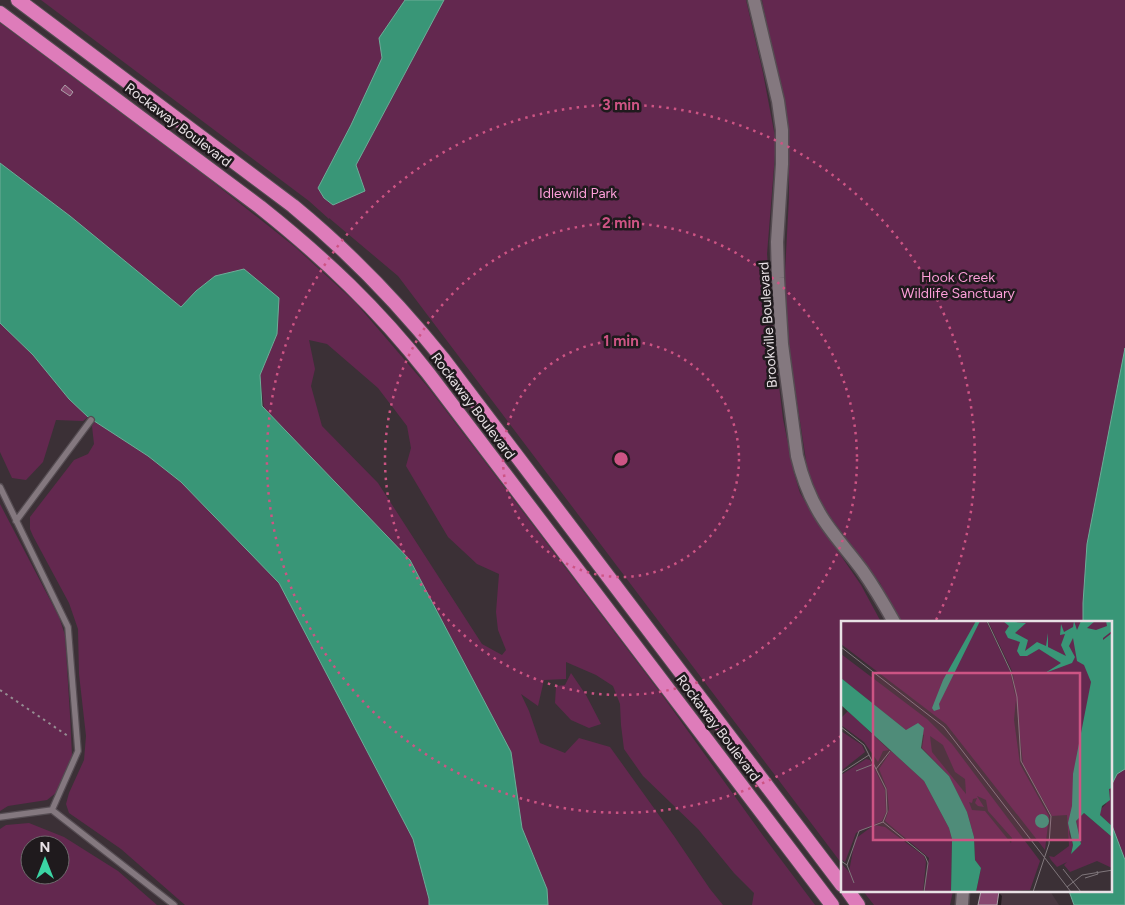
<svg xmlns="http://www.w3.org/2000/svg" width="1125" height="905" viewBox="0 0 1125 905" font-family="Figtree,sans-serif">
	<rect width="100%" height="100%" fill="#3b3036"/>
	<path fill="#483741" d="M981,891H1050L1059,905H978Z"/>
	<path fill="#63284f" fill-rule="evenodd" d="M41,0H746L763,73L776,142L767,254L775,353L783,419L794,473L800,493L815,518L861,585L881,622H842V864L398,276L329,218V219L309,201Z
		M762,0H1125V384L1089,622H899L880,583L831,518L814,492L807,467L788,343L785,306V272L789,197V135Z
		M0,23L209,179L295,247L355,302L427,386L504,487L662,695L764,837L815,905H752L754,893L734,873L698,829L643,776L624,749L621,725L620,704L613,686L596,675L566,662V679L544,680L538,706L521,694L529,711L540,743L565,753L579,738L610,747L674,836L710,889L723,905H548L547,889L522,828L511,752L410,560L264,408L260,375L277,334L213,278L196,291L181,307L121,258L0,163ZM309,340L327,344L378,388L407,426L411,448L406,466L448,537L477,564L499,574L496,612L498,630L506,650L502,655L482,644L378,483L322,426L311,386L315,369Z
		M0,323L33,355L69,399L88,417L83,421L56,420L43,462L26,480L12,478L0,452Z
		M95,421L148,456L181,482L279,583L413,839L429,899V905H185L121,849L69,813L66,804L69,793L84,760L86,736L79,674L78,629L69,603L33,536L30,529V517L74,460L88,454L94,444L92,426Z
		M0,504L59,617L65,635L70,715L72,756L57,792L47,800L8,806L0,811Z
		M571,673L586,695L601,724L589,728L571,720L555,703L556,686L565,685Z
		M1125,769V860L1111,823V786L1117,774Z
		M29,823L64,837L118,871L157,905H0V829L6,825ZM30,845H60V875H30Z
		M863,891H953L950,905H874Z"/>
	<path fill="#399677" stroke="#6eac98" d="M405,0H444L356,165L365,191L333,205L324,198L318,188L351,125L382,58L379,38Z
		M0,163L70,216L181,307L196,291L215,276L244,269L279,298L277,334L260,375L262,406L410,560L511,752L522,828L547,889L548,905H429V899L413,839L279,583L181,482L148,456L88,417L69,399L33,355L0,323Z
		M1125,348V769L1117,774L1111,786V622H1083V603L1087,544Z
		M1111,823L1125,860V905H1074L1069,891H1111Z"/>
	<path fill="#0007" d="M998,892L1002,896L1001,905H980Z"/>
	<path fill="#874870" stroke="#ac9fa7" d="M65,85L73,92L70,96L61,90Z
		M981,891H999L997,905H978Z"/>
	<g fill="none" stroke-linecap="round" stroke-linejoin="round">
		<g stroke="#554c52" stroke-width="8">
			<path id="service" d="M0,487L68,627L78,751L52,810
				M16,521L91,420
				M0,817L52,810L174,905"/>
		</g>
		<g stroke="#554c52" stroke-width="15">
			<path id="tertiary" d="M754,0L778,101L782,130V164L777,242L778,278L782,344L797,456C802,477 809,496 820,514C831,533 849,552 862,570C874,587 884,604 894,622
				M962,905L963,891"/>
		</g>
		<g stroke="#554c52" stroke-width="16">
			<path id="trunk" d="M18,0L293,206C349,252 399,304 444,360L842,885
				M0,13L260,207C324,258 378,309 428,373L832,905
				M848,891L858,905"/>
		</g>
		<path stroke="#968d92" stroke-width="2" stroke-dasharray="2.5 4" stroke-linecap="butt" d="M0,690L68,736"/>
		<use href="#service" stroke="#84787f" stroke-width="5.5"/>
		<use href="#tertiary" stroke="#84787f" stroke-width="12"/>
		<use href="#trunk" stroke="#de7cba" stroke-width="14"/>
	</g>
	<g fill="none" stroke="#cd5484" stroke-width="2.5" stroke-dasharray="2.5 5">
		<circle cx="621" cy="459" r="118"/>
		<circle cx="621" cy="459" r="236"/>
		<path d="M841 736A354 354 0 1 1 935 622"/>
	</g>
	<g text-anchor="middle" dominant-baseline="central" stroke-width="5" stroke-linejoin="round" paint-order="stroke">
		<g font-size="14" fill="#e8e1e5" stroke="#1f1a1d">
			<text transform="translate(178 125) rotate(37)">Rockaway Boulevard</text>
			<text transform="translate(768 325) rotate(-94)">Brookville Boulevard</text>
			<text transform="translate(473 406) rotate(53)">Rockaway Boulevard</text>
			<text transform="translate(718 728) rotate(53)">Rockaway Boulevard</text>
		</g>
		<g font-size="14" fill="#fc9fd9" stroke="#1f1a1d">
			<text x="578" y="193">Idlewild Park</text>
			<text x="958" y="277">Hook Creek<tspan x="958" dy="16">Wildlife Sanctuary</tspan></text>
		</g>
	</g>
	<g transform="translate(841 621)">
		<rect width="271" height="271" fill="#3b3036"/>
		<path d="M0,0H145L169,50L175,78L173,99L179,143L208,195L204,229L105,103L0,23ZM147,0H271V14L251,61L228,213L232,224L230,233L240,223L235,200L243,192L271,216V247L256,240L229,251L223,244L226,241L216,246L210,239L208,235L213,236L228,225L226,194L211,195L182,143L172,52ZM0,33L86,98L111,123L199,240L189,269L135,271L140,247L134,239L133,216L126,191L108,155L81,127L83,114L65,109L0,57ZM89,115L102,124L114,151L124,158L125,173L91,131ZM136,175L145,179L147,190L171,217L170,222L144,190L131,189L128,181L131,182L132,178L136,177L134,182L137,185L143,186ZM7,90L48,129L42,130L37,141L23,121L0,104V97ZM0,110L21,124L24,131L0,150ZM50,130L83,160L108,207L111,218L110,271H83L88,237L44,200L48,188L46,168L38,148ZM25,138L29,139L44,169L45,191L41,200L15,212L4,241L0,238V154ZM268,167H271V205L259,194V189L265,183ZM33,204L44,206L83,235L85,241L82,271H0V242L8,251L14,218Z" fill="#63284f" fill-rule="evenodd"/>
		<path d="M135,0H139L98,83L99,88L93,90L91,87L102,59ZM162,0L185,2L174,12L187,19L184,30L196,21L205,25L207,12V26L225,35L220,24L224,13L219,14L220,3L223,11L232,6L233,0L236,9L240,0H254L246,7L255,9L266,5L265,0H271V10L262,17V19L271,12V167L268,168L269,179L261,185L259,194L271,205V216L243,192L235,200L240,223L230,233L232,224L227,202L231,185L232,153L250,61L243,44L236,40L232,17L228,25L234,36L231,42L204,52L220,42L198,28L186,35H179L176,30L179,21L167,17L164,11L168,5ZM0,57L65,109L77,102L83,107L80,127L108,155L126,191L133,216L134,239L140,247L135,271H110L111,218L108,207L83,160L0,84ZM194 200a7 7 0 1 1 14 0a7 7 0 1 1-14 0Z" fill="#399677"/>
		<path fill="none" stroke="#80777c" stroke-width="1" d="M146,0L170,51L176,76L180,140L210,195L208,223L192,271M0,26L103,106L230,271M0,106L23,124L45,168L46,191L42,201M35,148L49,130M15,150L33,143M0,152L28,134M0,240L6,244L13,262M6,244L18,210L42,201L84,235L87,242L83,271M222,248L240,271M244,257L257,253L256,250M226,266L241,254L272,249"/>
		<path fill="#cd5484" fill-opacity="0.15" stroke="#cd5484" stroke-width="2.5" d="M32,52H239V219H32Z"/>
		<rect width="271" height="271" fill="none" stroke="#e8e1e5" stroke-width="2.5"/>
	</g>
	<circle cx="621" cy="459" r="8" fill="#cd5484" stroke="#1f1a1d" stroke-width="2.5"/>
	<g font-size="15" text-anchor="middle" font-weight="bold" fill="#cd5484" stroke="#1f1a1d" stroke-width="5" stroke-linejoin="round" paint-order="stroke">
		<text x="621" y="110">3 min</text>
		<text x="621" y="228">2 min</text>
		<text x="621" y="346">1 min</text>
	</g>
	<g transform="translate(45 860)"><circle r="24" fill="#1f1a1d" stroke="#6f6a6d"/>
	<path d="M0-4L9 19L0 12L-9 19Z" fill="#3bd4a4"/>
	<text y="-8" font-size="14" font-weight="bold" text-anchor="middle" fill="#e8e1e5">N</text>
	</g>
</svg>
